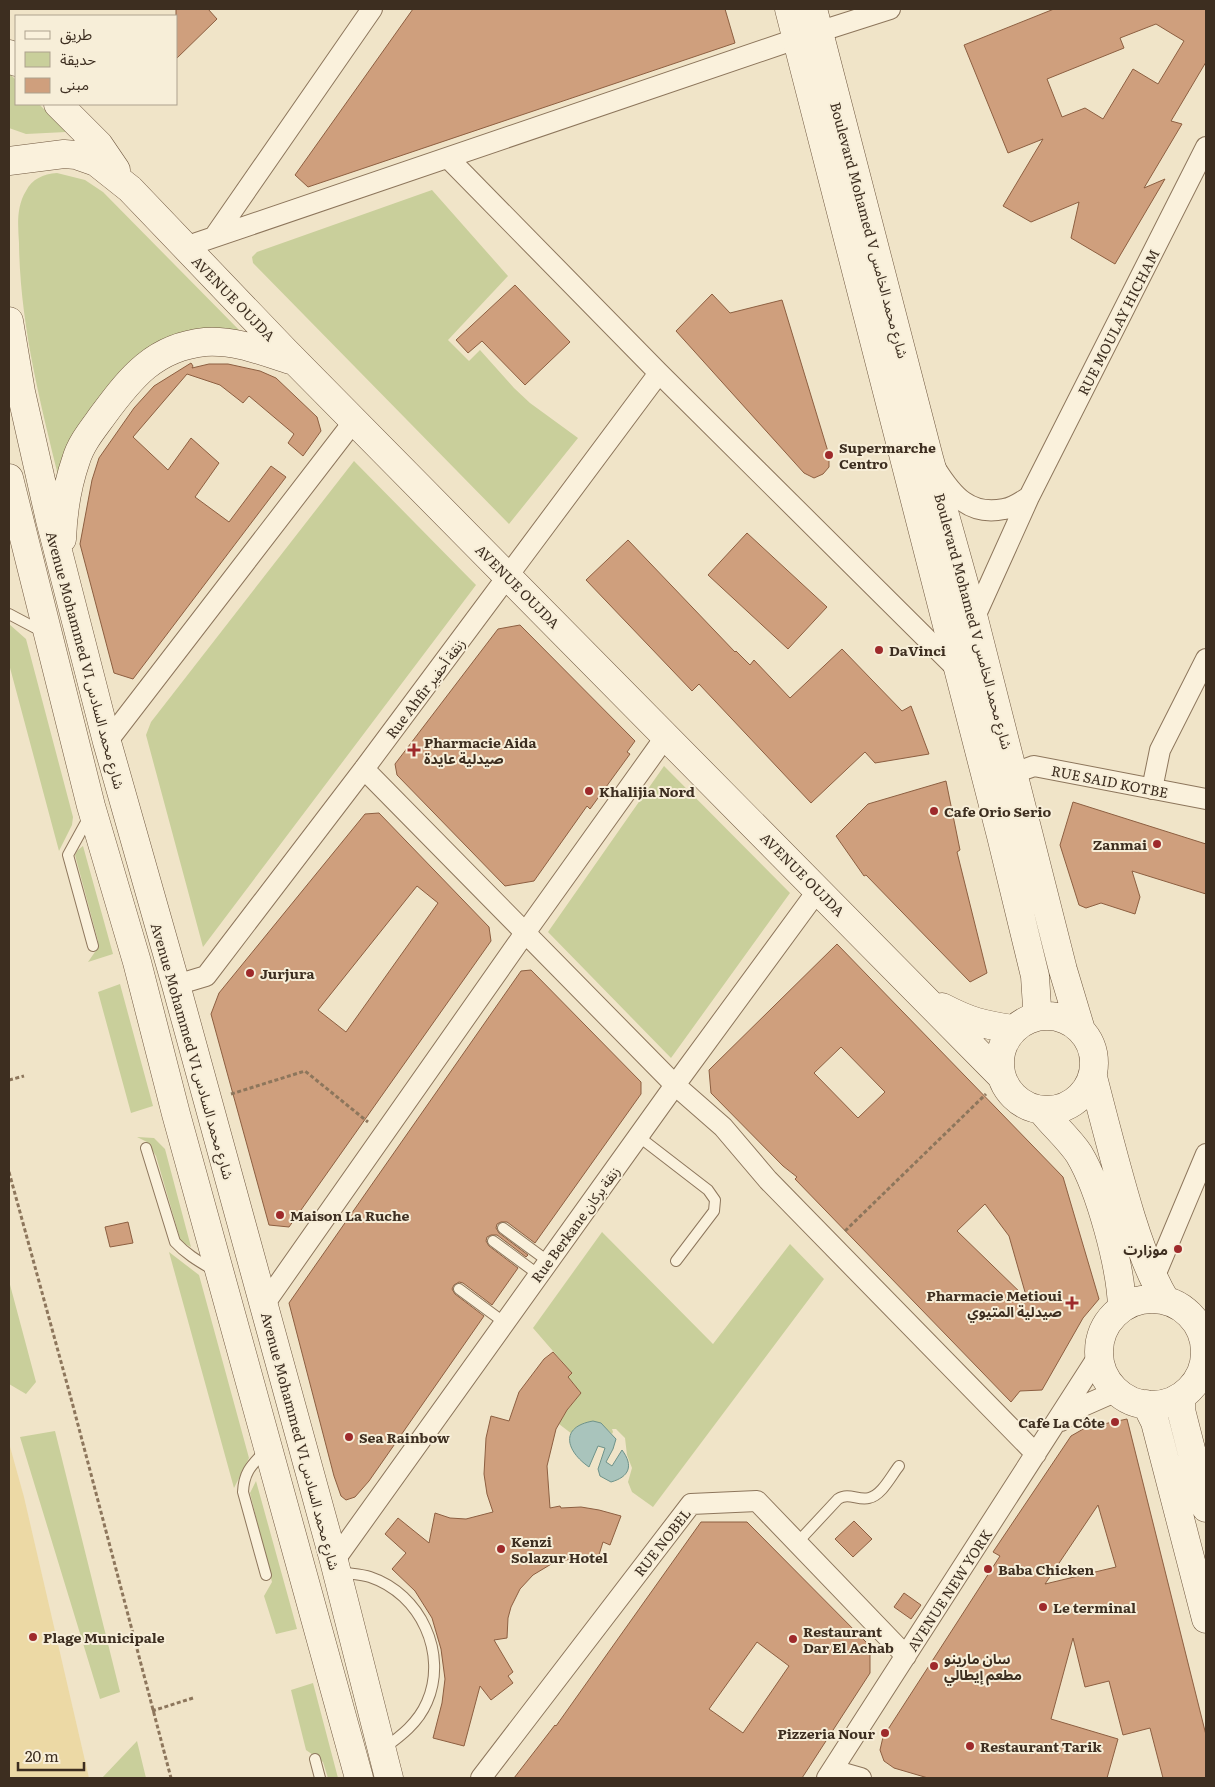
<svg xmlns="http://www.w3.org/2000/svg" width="1215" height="1787" viewBox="0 0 1215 1787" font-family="Literata,'Noto Sans Arabic',serif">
	<rect width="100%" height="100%" fill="#f0e4c8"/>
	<path fill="#c9cf9b" d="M9,73L16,80V104H39L66,132L26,134L9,128Z
		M57,173L85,180L103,192L244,335L191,334L59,479C40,402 20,324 19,243C18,226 16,207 26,191C32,179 43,174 57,173Z
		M432,190L508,276L448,340L469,361L480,350L514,388L530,403L578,438L509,524L253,263L252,257L257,252Z
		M354,461L476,585L203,947L146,735L151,722Z
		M9,624L26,639L73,817L72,825L59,851L9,664Z
		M664,766L790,893L671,1058L548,932Z
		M83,846L113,954L88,962L97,949L98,941L75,855L78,850Z
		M120,984L153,1106L131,1113L98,992Z
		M137,1137L154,1138L165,1149L191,1247L181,1242L156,1156L147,1142Z
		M602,1232L713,1344L790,1244L824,1279L653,1507L632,1492L628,1482L632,1468L627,1455L625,1438L616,1429H612L613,1432L612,1434L608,1430L575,1429L572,1434L559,1424L567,1410L581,1393L568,1377L572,1373L533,1328Z
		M169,1252L199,1275L249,1458L234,1488Z
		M9,1281L36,1382L26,1394L9,1384Z
		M55,1431L120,1692L100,1699L20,1437Z
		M256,1481L297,1629L276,1634L264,1596L272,1582L250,1493Z
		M313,1683L338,1778H328L323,1762L306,1750L291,1690Z
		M137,1741L146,1778H102Z"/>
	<path fill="#ecd9a5" d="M9,1443L24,1497L89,1778H9Z"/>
	<path fill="#a9c4bc" stroke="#6f938a" d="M593,1421L601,1423L616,1439L613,1449L606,1462L612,1466L622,1450C634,1466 629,1477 611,1482L600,1476L598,1469L605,1448L598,1446L589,1467C566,1451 559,1427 593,1421Z"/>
	<path fill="#cf9f7d" stroke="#8d5f41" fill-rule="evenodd" d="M176,9H208L217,19L176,59Z
		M413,9H725L735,43L308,187L295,175Z
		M1054,9H1206V62L1171,121L1182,124L1144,188L1165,179L1115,264L1071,238L1079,202L1031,222L1003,206L1043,139L1008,153L964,45ZM1156,24L1184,41L1158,84L1133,69L1103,119L1085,108L1062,117L1047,79L1124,48L1120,38Z
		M515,285L570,342L525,385L482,341L468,353L456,340Z
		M712,294L730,313L782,300L829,455V467L823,474L814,478L804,473L676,331Z
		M191,363L193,366L192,368L209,364H228L260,371L276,378L317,417L321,431L303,456L288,443L294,434L249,396L243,403L220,385L187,374L133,437L168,470L191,438L219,463L195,497L229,522L271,466L286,477L133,679L114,673L80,544L92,480L99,458L134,408L154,386Z
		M747,533L827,607L788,649L708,575Z
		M628,540L735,652L736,651L750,665L754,660L790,698L842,649L902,711L911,706L929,754L875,763L865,752L811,803L699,684L692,691L586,580Z
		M520,625L635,741L627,752L630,754L590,809L587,806L534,881L505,886L397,775L395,764L498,629Z
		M946,781L960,850L957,852L987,973L970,982L866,875L864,876L836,836L868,804Z
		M1073,802L1206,844V894L1132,871L1140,897L1135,914L1101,903L1086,908L1079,905L1060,845Z
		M379,813L489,927L491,941L289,1227L269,1225L211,1014L219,993L365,814ZM417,886L438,903L346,1032L318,1010Z
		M837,944L1063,1177L1099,1299L1083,1318L1042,1390L1020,1391L1011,1402L795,1179L797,1177L783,1166L711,1093L709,1070ZM841,1047L885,1092L858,1118L814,1073ZM985,1204L1009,1236L1027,1299L957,1231Z
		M531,970L641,1082V1094L535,1243L507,1222H501L497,1224L496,1228L499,1233L528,1255L526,1257L497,1235H491L487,1237L486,1241L489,1246L518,1268L492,1305L463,1283L459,1282L454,1285L452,1289L455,1294L484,1316L369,1481L355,1497L346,1500L341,1496L334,1476L289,1303L521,971Z
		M128,1222L133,1243L110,1247L105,1227Z
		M553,1352L572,1373L568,1377L581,1393L567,1410L556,1429L547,1466L550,1508L560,1506L561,1508L581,1507L599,1510L621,1516L610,1545L603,1542L597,1561L575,1558L553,1563L533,1575L520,1589L511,1607L508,1618L507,1638L494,1640L513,1672L508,1676L513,1683L491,1700L480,1686L464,1746L433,1738L442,1703L445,1679L441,1649L432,1618L415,1591L392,1569L406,1553L385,1534L398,1518L429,1543L435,1513L450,1518L466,1519L493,1512L487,1494L484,1474L486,1438L491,1416L509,1421L519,1392L544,1359Z
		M1127,1419L1206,1735V1778H1163L1150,1728L1123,1735L1109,1681L1085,1687L1073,1638L1051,1719L1118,1739L1107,1778H928L894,1768L884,1761L880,1750L883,1737L1000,1556L993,1552L1071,1436L1085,1428ZM1098,1505L1116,1567L1045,1584Z
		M854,1521L872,1539L853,1557L835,1539Z
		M701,1522H747L870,1646V1673L802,1778H514L555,1725L556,1726ZM757,1642L789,1666L743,1733L709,1709Z
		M904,1593L921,1605L911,1619L894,1607Z"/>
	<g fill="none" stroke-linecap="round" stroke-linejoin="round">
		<g stroke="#8d765c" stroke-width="12">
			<path id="lane" d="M9,614L43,632
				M90,815L68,855L93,946
				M638,1136L708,1190L715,1200L714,1211L676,1261
				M146,1148L175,1242C187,1255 200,1262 215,1271
				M503,1228L549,1262
				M493,1241L539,1275
				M459,1289L505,1323
				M266,1450C252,1465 244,1471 243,1492L266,1575
				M797,1543L838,1499C849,1492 858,1501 869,1498C882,1495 891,1476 899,1466
				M340,1572C350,1574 361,1574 370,1577C421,1594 448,1654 427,1702C418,1723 401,1736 383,1749
				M315,1759L320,1778"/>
		</g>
		<g stroke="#8d765c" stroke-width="22">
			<path id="street" d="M449,159L659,373L958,670
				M214,237L372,9
				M185,247L796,39L890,9
				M936,469C953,496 970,516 1004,509C1013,508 1022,501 1029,497
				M974,619L1029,497L1206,147
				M107,742L354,421
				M364,769L675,1085L723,1127L768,1180L1036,1454
				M1014,773L1034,766L1206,799
				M1152,789L1160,750L1206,659
				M176,985L206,976L364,769L659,373
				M1154,1278L1206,1154
				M263,1306L520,940L666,736
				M1205,1345H1206
				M1061,1421L1083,1406L1117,1391
				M334,1561L675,1085L818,890
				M833,1770L861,1778
				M481,1778L691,1504L757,1501L906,1656
				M827,1778L1099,1355"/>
		</g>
		<g stroke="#6f573f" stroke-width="29">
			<path id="secondary" d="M789,9L1001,836L1035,976L1037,1007L1036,1017
				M813,9L929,458L974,619L1063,970L1081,1030
				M9,54L16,62
				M58,104L99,145L116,170
				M9,161L64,154L76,155L96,162L130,189L285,351L1001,1076
				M9,321L21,392L50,520L107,742L176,985L334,1561L389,1778
				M9,478L91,806L137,962L176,1114L359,1778
				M62,539C63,513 67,486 76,460C81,443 93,429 103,415C131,377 155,347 205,342C235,340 262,351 290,360
				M942,1007C969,1021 983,1025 1013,1029
				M1000 1063a47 47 0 1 1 94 0a47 47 0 1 1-94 0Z
				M1093,1077C1105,1124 1117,1171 1131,1217C1140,1246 1150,1275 1166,1301
				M1042,1111C1053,1125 1069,1139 1079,1154C1100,1189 1121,1267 1122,1308
				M1099 1352a53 53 0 1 1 106 0a53 53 0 1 1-106 0Z
				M1181,1397V1410L1206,1508
				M1146,1404L1155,1422L1206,1619"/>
		</g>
		<path stroke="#8d765c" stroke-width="3" stroke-dasharray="4 2.5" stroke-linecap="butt" d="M9,1080L24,1076
			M231,1094L305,1071L368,1122
			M9,1172L72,1402L171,1778
			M845,1231L986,1094
			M152,1711L193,1698"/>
		<use href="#lane" stroke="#faf1dc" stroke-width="10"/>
		<use href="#street" stroke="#faf1dc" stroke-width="20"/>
		<use href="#secondary" stroke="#faf1dc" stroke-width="28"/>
	</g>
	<g fill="#9e2a2b" stroke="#f7eed8" stroke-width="2">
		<circle cx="829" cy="455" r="5"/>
		<circle cx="879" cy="650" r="5"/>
		<path d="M411.5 742.5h5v5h5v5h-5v5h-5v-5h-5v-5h5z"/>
		<circle cx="589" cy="791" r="5"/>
		<circle cx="934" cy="811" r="5"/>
		<circle cx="1157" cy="844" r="5"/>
		<circle cx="250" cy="973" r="5"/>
		<circle cx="280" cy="1215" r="5"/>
		<circle cx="1178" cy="1249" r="5"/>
		<path d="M1069.5 1295.5h5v5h5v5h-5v5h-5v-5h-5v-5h5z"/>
		<circle cx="1115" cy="1422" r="5"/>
		<circle cx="349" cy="1437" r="5"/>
		<circle cx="501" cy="1549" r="5"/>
		<circle cx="988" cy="1569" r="5"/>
		<circle cx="1043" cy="1607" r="5"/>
		<circle cx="33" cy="1637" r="5"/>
		<circle cx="793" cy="1639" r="5"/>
		<circle cx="934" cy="1666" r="5"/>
		<circle cx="885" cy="1733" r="5"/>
		<circle cx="970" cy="1746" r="5"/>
	</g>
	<g text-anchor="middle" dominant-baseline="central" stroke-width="4" stroke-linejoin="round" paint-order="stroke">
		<g font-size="14" fill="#3d2e20" stroke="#f7eed8">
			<text transform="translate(870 230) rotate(75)">Boulevard Mohamed V شارع محمد الخامس</text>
			<text transform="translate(234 298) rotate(46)">AVENUE OUJDA</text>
			<text transform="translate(1118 322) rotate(-63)">RUE MOULAY HICHAM</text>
			<text transform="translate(518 586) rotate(45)">AVENUE OUJDA</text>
			<text transform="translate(974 621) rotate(75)">Boulevard Mohamed V شارع محمد الخامس</text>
			<text transform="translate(86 660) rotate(75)">Avenue Mohammed VI شارع محمد السادس</text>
			<text transform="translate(425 688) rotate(-53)">Rue Ahfir زنقة أحفير</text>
			<text transform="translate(1110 781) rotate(11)">RUE SAID KOTBE</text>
			<text transform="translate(803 874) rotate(45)">AVENUE OUJDA</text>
			<text transform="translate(193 1051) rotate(74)">Avenue Mohammed VI شارع محمد السادس</text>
			<text transform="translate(575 1224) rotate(-54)">Rue Berkane زنقة بركان</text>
			<text transform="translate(301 1441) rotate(75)">Avenue Mohammed VI شارع محمد السادس</text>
			<text transform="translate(662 1542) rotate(-52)">RUE NOBEL</text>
			<text transform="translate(949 1590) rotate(-57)">AVENUE NEW YORK</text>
		</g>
		<g font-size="14" font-weight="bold" fill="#3d2e20" stroke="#f7eed8" text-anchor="start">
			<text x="839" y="447">Supermarche<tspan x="839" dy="16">Centro</tspan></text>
			<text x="889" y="650">DaVinci</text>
			<text x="424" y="742">Pharmacie Aida<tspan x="424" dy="16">صيدلية عايدة</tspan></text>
			<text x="599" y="791">Khalijia Nord</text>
			<text x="944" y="811">Cafe Orio Serio</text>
			<text x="1147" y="844" text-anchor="end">Zanmai</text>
			<text x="260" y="973">Jurjura</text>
			<text x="290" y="1215">Maison La Ruche</text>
			<text x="1168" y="1249" text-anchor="end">موزارت</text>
			<text x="1062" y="1295" text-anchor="end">Pharmacie Metioui<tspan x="1062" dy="16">صيدلية المتيوي</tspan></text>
			<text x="1105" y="1422" text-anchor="end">Cafe La Côte</text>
			<text x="359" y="1437">Sea Rainbow</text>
			<text x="511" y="1541">Kenzi<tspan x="511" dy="16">Solazur Hotel</tspan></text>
			<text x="998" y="1569">Baba Chicken</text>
			<text x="1053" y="1607">Le terminal</text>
			<text x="803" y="1631">Restaurant<tspan x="803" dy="16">Dar El Achab</tspan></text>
			<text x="43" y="1637">Plage Municipale</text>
			<text x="944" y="1658">سان مارينو<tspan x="944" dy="16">مطعم إيطالي</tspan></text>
			<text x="875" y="1733" text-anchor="end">Pizzeria Nour</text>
			<text x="980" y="1746">Restaurant Tarik</text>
		</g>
	</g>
	<rect width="1215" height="1787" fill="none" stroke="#3d2e20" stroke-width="20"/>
	<rect x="15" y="15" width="162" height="90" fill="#f7eed8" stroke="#ada18e"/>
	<rect x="25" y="31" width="25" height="8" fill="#faf1dc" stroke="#ada18e"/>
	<text x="60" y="40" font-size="15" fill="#3d2e20">طريق</text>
	<rect x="25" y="52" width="25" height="15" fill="#c9cf9b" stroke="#ada18e"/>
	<text x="60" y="65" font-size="15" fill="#3d2e20">حديقة</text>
	<rect x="25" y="78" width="25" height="15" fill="#cf9f7d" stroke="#ada18e"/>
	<text x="60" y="90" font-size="15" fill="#3d2e20">مبنى</text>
	<path d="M18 1762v8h66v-8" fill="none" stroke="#3d2e20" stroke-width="2.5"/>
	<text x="25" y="1762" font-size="15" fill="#3d2e20" stroke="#f7eed8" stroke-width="4" paint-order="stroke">20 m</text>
</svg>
